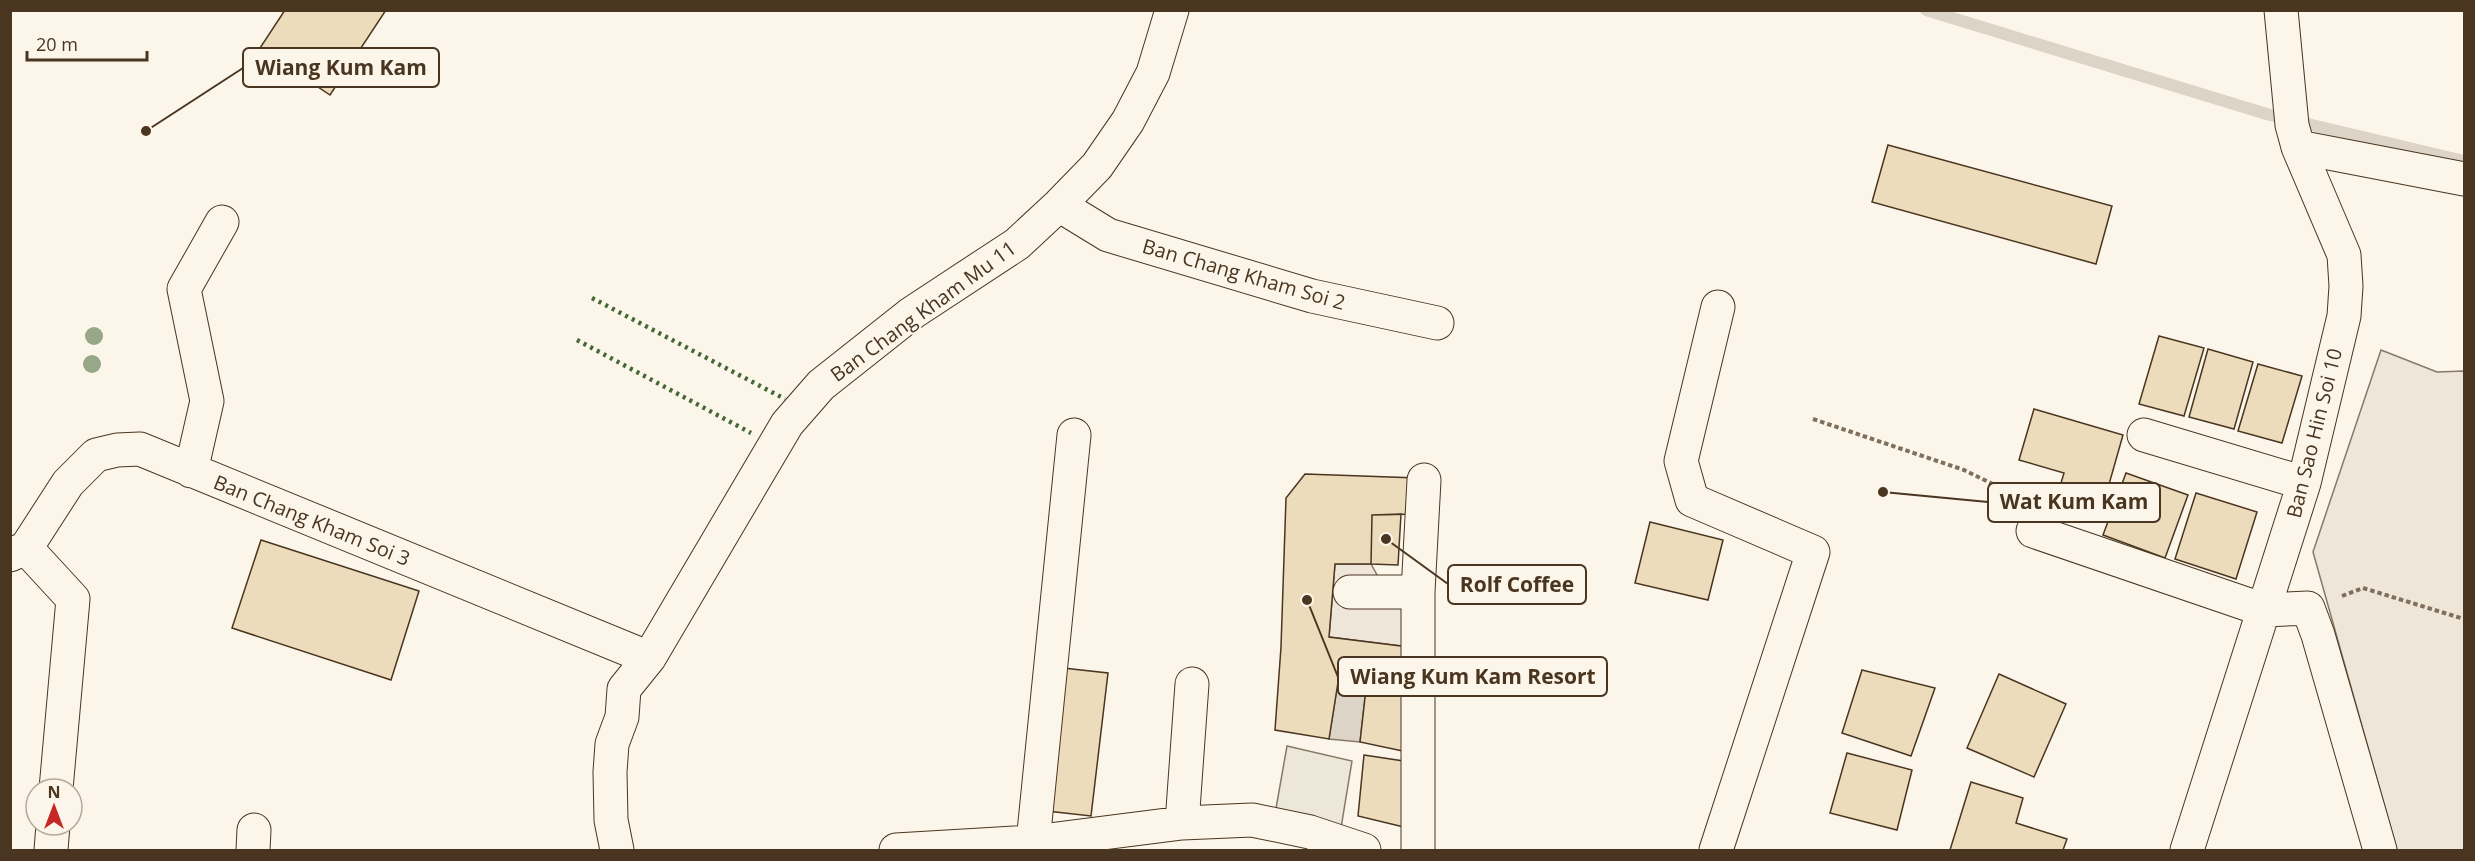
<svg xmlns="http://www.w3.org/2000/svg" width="2475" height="861" viewBox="0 0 2475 861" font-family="'Open Sans',sans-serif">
	<rect width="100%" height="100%" fill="#fbf6e9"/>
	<path fill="#ede6d9" stroke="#887966" stroke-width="1.5" d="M2381,350L2437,372L2464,371V850H2397L2313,552Z
		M1335,564H1371L1386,591L1418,592L1417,648L1329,637Z"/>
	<path fill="#ede7d9" stroke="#887966" stroke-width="1.5" d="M1287,746L1352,761L1340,834L1275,814Z"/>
	<path fill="#dcd4c6" stroke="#887966" stroke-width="1.5" d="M1339,676L1367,680L1360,742L1329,739Z"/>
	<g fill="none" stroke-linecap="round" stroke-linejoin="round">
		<path stroke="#dcd4c6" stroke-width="12" d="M1926,10L2270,115L2464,161"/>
	</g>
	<path fill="#ecdcbc" stroke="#4a3520" stroke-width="1.5" d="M285,10H386L330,95L260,48Z
		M1888,145L2112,206L2096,264L1872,202Z
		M2159,336L2204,348L2184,416L2139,404Z
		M2208,349L2253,362L2234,429L2189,417Z
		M2258,364L2302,376L2282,443L2238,431Z
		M2034,409L2123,435L2100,516L2055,503L2064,473L2019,460Z
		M2126,473L2188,495L2165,558L2103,535Z
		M1305,474L1418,478V514L1372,515L1371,564H1335L1329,637L1417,648V754L1360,742L1367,680L1339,676L1329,739L1275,730L1281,647L1286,498Z
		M2196,493L2257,512L2236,579L2175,559Z
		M1401,514L1398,565L1371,564L1372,515Z
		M1650,522L1723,540L1708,600L1635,583Z
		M261,540L419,591L391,680L232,628Z
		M1054,667L1108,673L1091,816L1038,810Z
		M1862,670L1935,688L1911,756L1842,733Z
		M1999,674L2066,704L2034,777L1967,748Z
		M1847,753L1912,770L1897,830L1830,813Z
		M1364,755L1410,762L1408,828L1358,816Z
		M1971,782L2023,798L2016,823L2067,839L2063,850H1950Z"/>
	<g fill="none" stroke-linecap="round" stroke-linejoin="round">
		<g stroke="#4a3520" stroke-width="35">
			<path id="minor" d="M2298,147L2464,179
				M1059,205L1108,235L1312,296L1437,323
				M2144,435L2304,483
				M191,471L207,401L184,289L222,222
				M2033,531L2264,610L2308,608L2318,635L2380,850
				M26,548L73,599L56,789
				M10,555L26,548L68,483L96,455L117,450L140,449L649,658
				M1350,592H1418
				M1182,823L1192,684
				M1033,842L1074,435
				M51,850L53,825
				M253,850L254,830
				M617,850L611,820L610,772L612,744L622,717L624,689L649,658L787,424L821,385L912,313L1017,244L1059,205L1097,166L1128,121L1153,73L1172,10
				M896,850L1033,842L1182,823L1252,820L1310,832L1364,850
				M1418,850V592L1424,480
				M1716,850L1813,552L1692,500L1681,461L1718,307
				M2187,850L2304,483L2344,316L2346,286L2344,255L2298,147L2292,125L2281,10"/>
		</g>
		<path stroke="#7f6f5c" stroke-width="4" stroke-dasharray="4.5 3" stroke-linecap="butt" d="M1813,419L1964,470L2009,492L2014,499
			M2342,596L2363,588L2464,619"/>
		<use href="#minor" stroke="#fbf6e9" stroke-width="33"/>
		<path stroke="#436837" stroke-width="4.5" stroke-dasharray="3 4.5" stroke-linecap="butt" d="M592,298L785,399
			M577,340L751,433"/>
	</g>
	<g fill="#96a887">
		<circle cx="94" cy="336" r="9"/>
		<circle cx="92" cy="364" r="9"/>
	</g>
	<g text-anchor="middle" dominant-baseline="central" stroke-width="4.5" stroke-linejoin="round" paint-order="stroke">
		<g font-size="20" fill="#4a3520" stroke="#fbf6e9">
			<text transform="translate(1244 274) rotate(16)">Ban Chang Kham Soi 2</text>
			<text transform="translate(923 311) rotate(-36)">Ban Chang Kham Mu 11</text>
			<text transform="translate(2314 433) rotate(-76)">Ban Sao Hin Soi 10</text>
			<text transform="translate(312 520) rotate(22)">Ban Chang Kham Soi 3</text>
		</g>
	</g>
	<path fill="none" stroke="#4a3520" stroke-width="2" d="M146 131L243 68M1883 492L1988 502M1386 539L1448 584M1307 600L1338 677"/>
	<g fill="#4a3520" stroke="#fbf6e9" stroke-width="2">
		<circle cx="146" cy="131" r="6"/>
		<circle cx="1883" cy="492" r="6"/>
		<circle cx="1386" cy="539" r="6"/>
		<circle cx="1307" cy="600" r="6"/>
	</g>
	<g fill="#fbf6e9" stroke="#4a3520" stroke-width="2">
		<rect x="243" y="48" width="196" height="39" rx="6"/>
		<rect x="1988" y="483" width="172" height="39" rx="6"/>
		<rect x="1448" y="565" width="138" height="39" rx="6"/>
		<rect x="1338" y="657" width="269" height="39" rx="6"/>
	</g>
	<g font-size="21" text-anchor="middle" font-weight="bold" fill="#4a3520">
		<text x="341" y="75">Wiang Kum Kam</text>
		<text x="2074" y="509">Wat Kum Kam</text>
		<text x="1517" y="592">Rolf Coffee</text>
		<text x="1473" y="684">Wiang Kum Kam Resort</text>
	</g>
	<rect width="2475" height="861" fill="none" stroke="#4a3520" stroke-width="24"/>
	<g transform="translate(54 807)"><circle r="28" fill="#fbf6e9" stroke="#b4a999" stroke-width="1.5"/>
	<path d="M0-4.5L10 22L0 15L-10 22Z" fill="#c62828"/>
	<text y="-9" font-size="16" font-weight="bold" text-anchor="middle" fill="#4a3520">N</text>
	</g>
	<path d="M27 51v9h120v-9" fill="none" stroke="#4a3520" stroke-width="3"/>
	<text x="36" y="51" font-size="18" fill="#4a3520" stroke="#fbf6e9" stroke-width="4.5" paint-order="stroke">20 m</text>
</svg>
